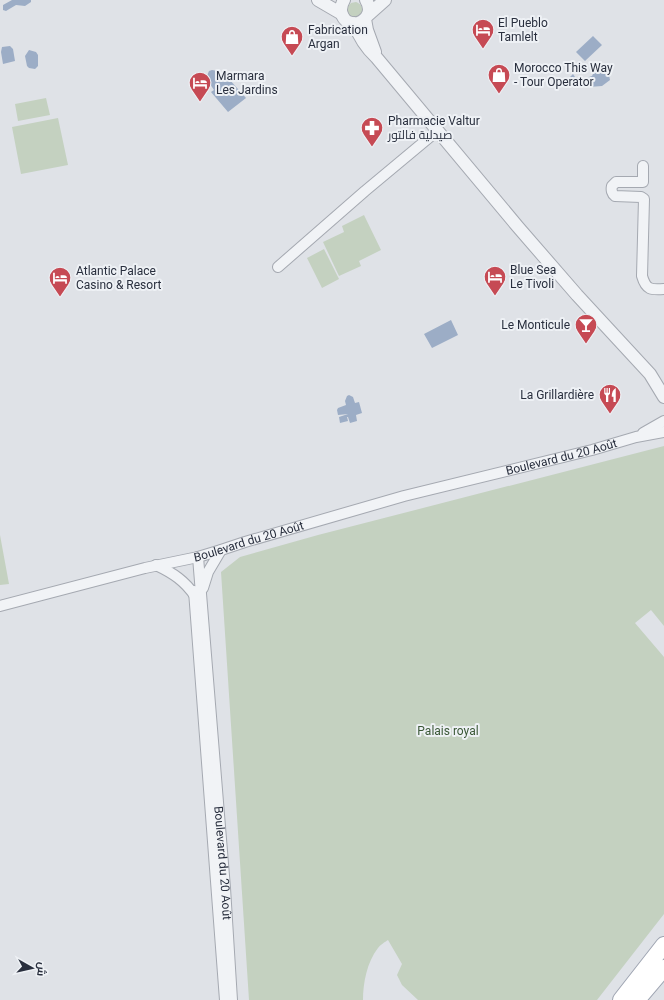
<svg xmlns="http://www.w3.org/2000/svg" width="664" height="1000" viewBox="0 0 664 1000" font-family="Roboto,Cairo,sans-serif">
	<rect width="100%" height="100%" fill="#dfe2e7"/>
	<path fill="#c4d1c0" d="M356,2C361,4 363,7 363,12L357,19L348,16L346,9L351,3Z
		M46,98L50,115L18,121L15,104Z
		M58,118L68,165L21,174L12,127Z
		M364,215L381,250L359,261L361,266L339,276L323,242L344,232L342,226Z
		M324,249L339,279L322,288L307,258Z
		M664,446V626L651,610L635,623L664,657V914L597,1000H418L402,985L397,975L402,964L388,940C385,942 380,945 378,948C367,962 363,983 363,1000H249L221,572L240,557L318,535Z
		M0,535L9,584L0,585Z"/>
	<path fill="#9cadc6" d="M12,0H31V2L25,6L16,5L6,11L3,10V5Z
		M593,36L602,45L585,61L576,52Z
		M10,46L13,49L15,61L3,64L1,52L2,47Z
		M29,50L36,52L38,55V66L35,69L29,68L27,66L25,56Z
		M212,70L218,71L226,80L229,79L246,98L228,112L211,92L214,90L206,78L209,71Z
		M598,71L606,72L609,75L610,80L602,86L589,87L586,83L582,82L578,85H575L568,79L573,74L575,77L587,80L589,77L592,76L593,74Z
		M451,320L458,335L432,348L424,334Z
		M349,395L353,397L355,403L359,402L362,413L356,415L357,421L350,423L348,417H347L348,421L340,423L339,417L348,414L338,415L337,410L338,408L346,405L345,401L347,396Z"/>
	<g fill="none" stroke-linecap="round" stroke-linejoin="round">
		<g stroke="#a5a9b1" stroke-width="12">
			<g id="minor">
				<path d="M643,166V182H616L612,186C611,190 612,194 615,196L641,197L644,199L642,276C646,290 651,290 664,289"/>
				<path d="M278,267L365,191L437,131"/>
				<path d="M643,433L664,421"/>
				<path id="s1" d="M198,557L225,888L232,1000"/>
				<path d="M156,565C173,573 185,581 195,596"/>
				<path d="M203,588L208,572L221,550"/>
				<path d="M194,591L225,1000"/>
				<path id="s2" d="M0,606L145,568L198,557L221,550L245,542L404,496L592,450L636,437L664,432"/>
			</g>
		</g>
		<g stroke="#a5a9b1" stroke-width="14">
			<path id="tertiary" d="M318,0L342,14
				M344,0C341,5 340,10 342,15C350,33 378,19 366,0
				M367,16L385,0
				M365,19L367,30L375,52
				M354,23C359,37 365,47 376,57L518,227L577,295L650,374L664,397"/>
		</g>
		<g stroke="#9fa5b2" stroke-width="18">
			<path id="primary" d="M621,1000L664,945
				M637,1000L664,968"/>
		</g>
		<use href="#minor" stroke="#f1f3f6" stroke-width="10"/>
		<use href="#tertiary" stroke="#f1f3f6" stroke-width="12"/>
		<use href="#primary" stroke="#fff" stroke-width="16"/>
	</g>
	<defs>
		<g id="hotel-pin" transform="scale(1.15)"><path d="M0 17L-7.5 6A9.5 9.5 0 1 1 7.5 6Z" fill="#c64a54" stroke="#eef1f5"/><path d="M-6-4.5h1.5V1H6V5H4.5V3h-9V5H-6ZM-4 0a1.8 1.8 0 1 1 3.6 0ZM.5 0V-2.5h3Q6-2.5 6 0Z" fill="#fff"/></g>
		<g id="shop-pin" transform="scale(1.15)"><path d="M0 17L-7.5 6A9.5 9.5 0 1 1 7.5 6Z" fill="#c64a54" stroke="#eef1f5"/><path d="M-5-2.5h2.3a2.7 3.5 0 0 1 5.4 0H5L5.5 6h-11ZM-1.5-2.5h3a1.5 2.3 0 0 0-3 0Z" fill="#fff"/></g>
		<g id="pharmacy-pin" transform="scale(1.15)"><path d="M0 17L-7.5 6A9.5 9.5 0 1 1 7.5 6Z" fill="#c64a54" stroke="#eef1f5"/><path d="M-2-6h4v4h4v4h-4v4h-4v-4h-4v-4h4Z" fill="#fff"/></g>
		<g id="bar-pin" transform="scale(1.15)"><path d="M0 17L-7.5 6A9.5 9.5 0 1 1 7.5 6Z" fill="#c64a54" stroke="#eef1f5"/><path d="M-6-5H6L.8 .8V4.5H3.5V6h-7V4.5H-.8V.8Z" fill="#fff"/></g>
		<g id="restaurant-pin" transform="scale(1.15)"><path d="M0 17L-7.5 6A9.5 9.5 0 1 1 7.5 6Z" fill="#c64a54" stroke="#eef1f5"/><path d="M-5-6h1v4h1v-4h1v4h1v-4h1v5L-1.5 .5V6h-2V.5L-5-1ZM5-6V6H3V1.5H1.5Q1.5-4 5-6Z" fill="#fff"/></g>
	</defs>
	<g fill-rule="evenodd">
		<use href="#hotel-pin" x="483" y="30"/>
		<use href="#shop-pin" x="292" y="37"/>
		<use href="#shop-pin" x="499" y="75"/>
		<use href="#hotel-pin" x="200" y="83"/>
		<use href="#pharmacy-pin" x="372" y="128"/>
		<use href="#hotel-pin" x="495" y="277"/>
		<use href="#hotel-pin" x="60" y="278"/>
		<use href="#bar-pin" x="586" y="325"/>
		<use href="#restaurant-pin" x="610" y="395"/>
	</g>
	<g text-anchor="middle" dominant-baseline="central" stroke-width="4" stroke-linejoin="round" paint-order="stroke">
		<g font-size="12" fill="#292f3e" stroke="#eef1f5" text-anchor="start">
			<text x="498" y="23">El Pueblo<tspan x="498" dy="14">Tamlelt</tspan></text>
			<text x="308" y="30">Fabrication<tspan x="308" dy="14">Argan</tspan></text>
			<text x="514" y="68">Morocco This Way<tspan x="514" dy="14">- Tour Operator</tspan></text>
			<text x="216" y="76">Marmara<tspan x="216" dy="14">Les Jardins</tspan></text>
			<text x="388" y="121">Pharmacie Valtur<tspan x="388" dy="14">صيدلية فالتور</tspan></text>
			<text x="510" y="270">Blue Sea<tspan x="510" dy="14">Le Tivoli</tspan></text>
			<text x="76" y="271">Atlantic Palace<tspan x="76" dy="14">Casino &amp; Resort</tspan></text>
			<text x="570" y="325" text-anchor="end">Le Monticule</text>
			<text x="594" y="395" text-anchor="end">La Grillardière</text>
		</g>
		<g font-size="12" fill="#292f3e" stroke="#eef1f5">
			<text stroke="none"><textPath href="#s2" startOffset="581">Boulevard du 20 Août</textPath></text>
			<text stroke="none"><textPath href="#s2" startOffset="257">Boulevard du 20 Août</textPath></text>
			<text stroke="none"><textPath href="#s1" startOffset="307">Boulevard du 20 Août</textPath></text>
		</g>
		<g font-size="12" fill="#3b5837" stroke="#eef1f5">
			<text x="448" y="731">Palais royal</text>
		</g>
	</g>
	<g transform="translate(32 968) rotate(98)" stroke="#eef1f5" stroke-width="3" paint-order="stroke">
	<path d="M0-3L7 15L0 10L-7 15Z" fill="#292f3e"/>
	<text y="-6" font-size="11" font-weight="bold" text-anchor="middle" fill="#292f3e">ش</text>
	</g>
</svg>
